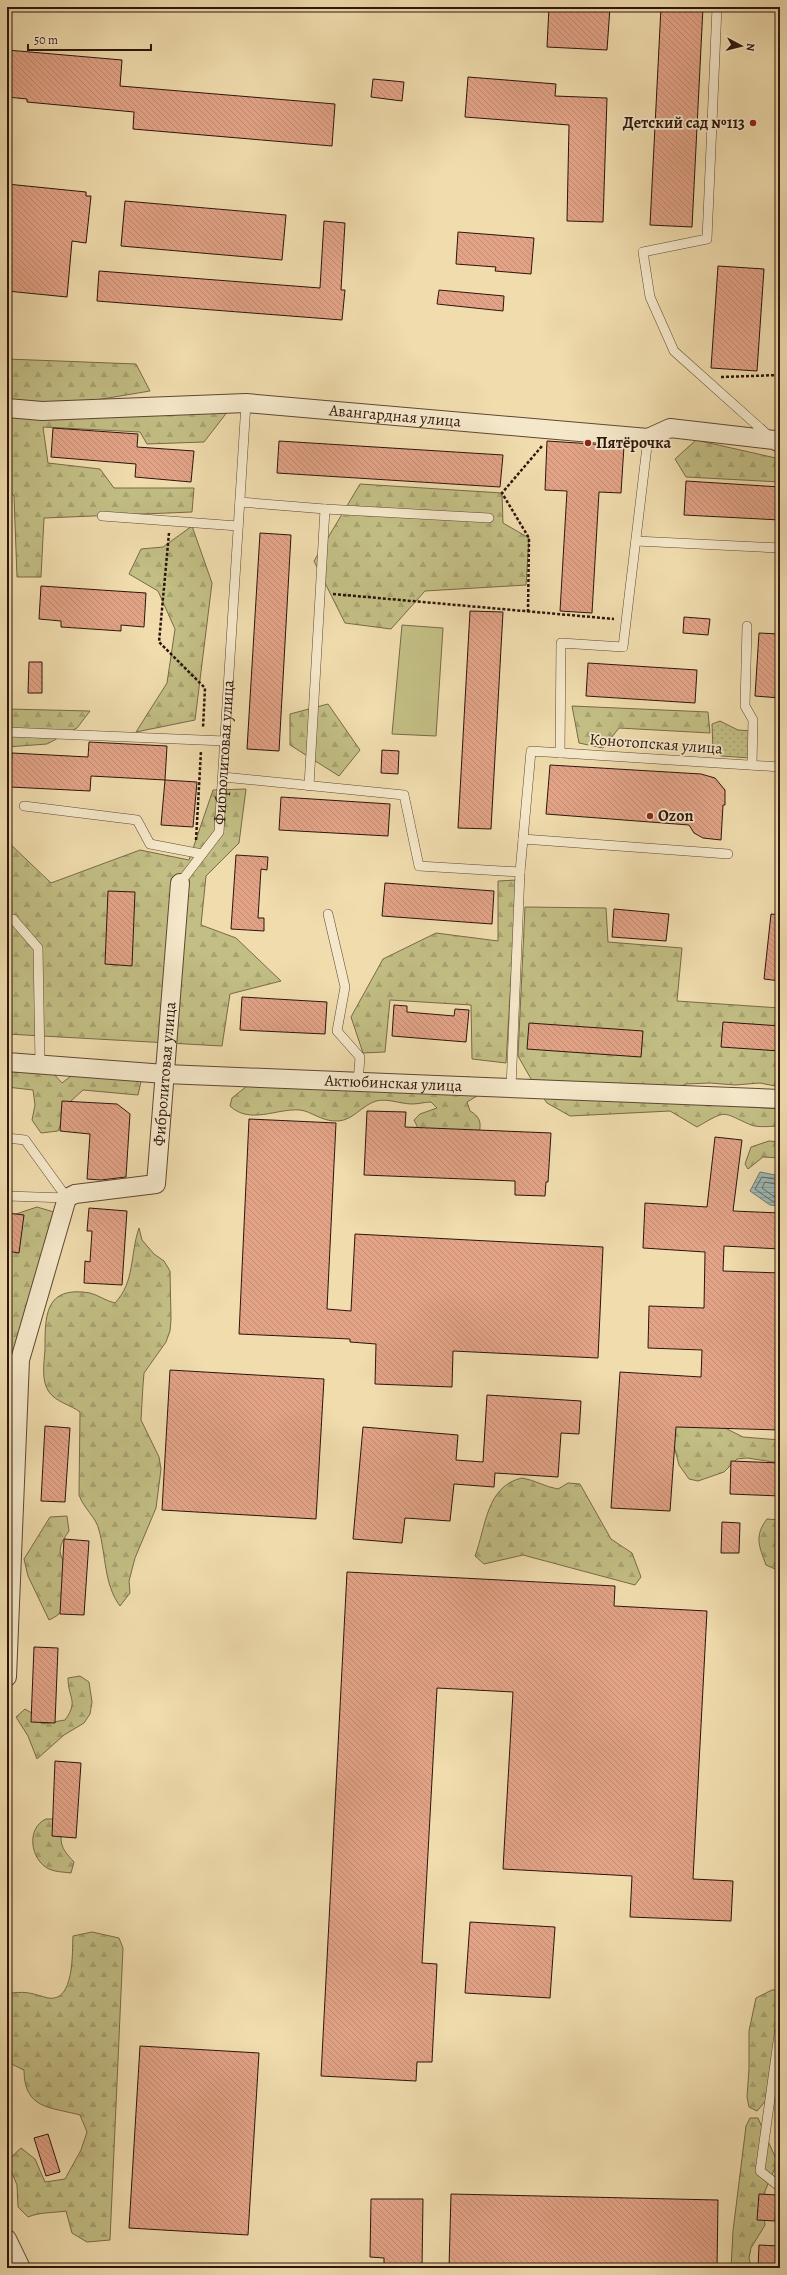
<svg xmlns="http://www.w3.org/2000/svg" width="787" height="2275" viewBox="0 0 787 2275" font-family="Alegreya,serif">
	<defs>
		<pattern id="forest-firs" width="22" height="20" patternUnits="userSpaceOnUse"><rect width="22" height="20" fill="#c2be84"/><path d="M5 1l3.5 6h-7zM16 11l3.5 6h-7z" fill="#a7a271"/></pattern>
		<pattern id="park-dots" width="8" height="8" patternUnits="userSpaceOnUse"><rect width="8" height="8" fill="#c2be84"/><path d="M2 2h.1M6 6h.1" fill="none" stroke="#a7a271" stroke-width="1.8" stroke-linecap="round"/></pattern>
		<pattern id="water-rules" width="6" height="5" patternUnits="userSpaceOnUse"><rect width="6" height="5" fill="#9eb9b5"/><path d="M0 2.5h6" fill="none" stroke="#889e9a"/></pattern>
		<pattern id="building-back-hatch" width="6" height="6" patternUnits="userSpaceOnUse"><rect width="6" height="6" fill="#e2a387"/><path d="M-1 5l2 2M0 0l6 6M5-1l2 2" fill="none" stroke="#c28b73"/></pattern>
	</defs>
	<rect width="100%" height="100%" fill="#f0dcad"/>
	<filter id="stains"><feTurbulence type="fractalNoise" baseFrequency=".005" numOctaves="4"/><feColorMatrix values="0 0 0 0 .2 0 0 0 0 .09 0 0 0 0 .02 0 0 0 .5 -.17"/></filter>
	<radialGradient id="worn" r=".72"><stop offset=".6" stop-color="#630" stop-opacity="0"/><stop offset="1" stop-color="#630" stop-opacity=".3"/></radialGradient>
	<path fill="#c2be84" stroke="#786a48" d="M402,625L443,628L436,736L392,734Z"/>
	<path fill="url(#forest-firs)" stroke="#786a48" d="M7,359L136,364L150,391L84,402L228,411L204,442L147,444L140,432L43,427L48,463L100,469L114,488H194L192,512L44,518L41,577H17L14,496L7,489Z
		M696,440L780,459V482L686,477L675,459Z
		M360,484L502,493L503,523L529,538L526,585L425,591L391,629L345,623L314,561Z
		M192,526L212,583L195,720L136,732L167,683L175,629L158,591L129,574L141,549L163,547Z
		M328,704L360,750L339,776L290,745V714Z
		M572,706L708,712L710,733L619,728L603,748L579,743Z
		M7,709L90,711L77,728L47,744L7,747Z
		M246,789L239,843L206,876L201,925L236,938L281,981L230,994L222,1046L7,1034V841L51,883L140,850L189,860L213,790Z
		M517,880L506,1063L472,1059L471,1005L390,1000L385,1052L363,1053L351,1017L383,959L436,933L498,941V881Z
		M525,907L606,908L608,942L682,948L677,1001L780,1008V1087L760,1083L735,1085L710,1083L686,1084L675,1089L692,1103L780,1109V1126C772,1126 759,1128 751,1125C721,1112 728,1109 697,1127L670,1111L570,1116L547,1103L535,1086L518,1056Z
		M7,1072H52L62,1083L75,1073L142,1077L138,1095L83,1090L71,1101L58,1131L41,1133L32,1120L35,1105L33,1090L7,1087Z
		M467,1077L476,1078L482,1093L467,1102L470,1111C479,1116 482,1122 479,1133L418,1128L414,1120L420,1114L437,1108L431,1102C425,1102 419,1104 412,1104C401,1104 387,1098 376,1101C362,1105 354,1120 338,1121C322,1122 311,1111 300,1110C277,1108 250,1125 230,1106L232,1098L252,1082L458,1080Z
		M769,1141L780,1142V1158L763,1157L748,1169L745,1164L751,1147Z
		M37,1207L64,1215L24,1342L7,1527V1217Z
		M139,1228L142,1240L154,1254L164,1261L170,1271L171,1319L170,1331L166,1342L144,1373L143,1385L141,1420L159,1457L161,1469L156,1508L135,1558L129,1581L130,1593L120,1606C104,1585 106,1555 99,1530C96,1517 84,1509 79,1495L80,1412C71,1405 56,1402 49,1392C41,1381 44,1363 45,1350C45,1317 44,1285 90,1293C98,1295 106,1301 115,1303C135,1282 130,1254 139,1228Z
		M668,1423L719,1425L743,1437L780,1440V1463L747,1458L737,1459L724,1472L698,1481L689,1479L679,1465Z
		M522,1478C535,1480 545,1487 558,1489L568,1483L580,1484L611,1539L632,1553L641,1577L635,1585L523,1555L484,1564L475,1556C486,1527 486,1486 522,1478Z
		M67,1516L69,1531C57,1548 57,1555 71,1571C69,1594 73,1609 49,1620L28,1576L24,1559L50,1517Z
		M767,1519L780,1520V1571L766,1565C759,1546 754,1536 767,1519Z
		M80,1676L89,1682L92,1702L90,1714L84,1723L64,1735L37,1759L28,1736L16,1717L25,1709L35,1715L42,1724L65,1720C79,1701 68,1698 68,1678Z
		M46,1819H58L62,1824C60,1844 60,1847 74,1862L71,1873C64,1872 55,1872 49,1869C30,1860 26,1828 46,1819Z
		M92,1932L119,1938L123,1948L110,2240L87,2242L72,2233L66,2211C53,2213 40,2212 28,2217L18,2207L17,2185L7,2161L21,2148L35,2159L45,2182L65,2179L81,2150L87,2132L80,2115C50,2107 24,2109 24,2070L7,2062V2025L12,1993C28,1991 33,1994 48,1998C75,2003 72,1951 73,1936Z
		M772,1990H780V2075L774,2082L768,2098L757,2111L749,2107L747,2097L749,2069V2031L756,1998Z
		M750,2118H758L776,2159L775,2168L765,2191L763,2208L765,2225L751,2248L749,2258L751,2266L756,2268H731L733,2231L746,2126Z"/>
	<path fill="url(#park-dots)" stroke="#786a48" d="M720,721L738,730L752,731L750,758L721,756L713,750L712,724Z"/>
	<path fill="url(#water-rules)" stroke="#717771" d="M760,1172L780,1176V1206L770,1205L750,1191Z"/>
	<g fill="none" stroke-linecap="round" stroke-linejoin="round">
		<path stroke="#666760" stroke-width="1" d="M780,1180L762,1177L755,1189L772,1201L780,1202
			M780,1185L765,1182L762,1188L773,1196L780,1197"/>
	</g>
	<path fill="url(#building-back-hatch)" stroke="#2d150c" d="M549,7H610L607,50L547,47Z
		M661,7H703L692,227L650,225Z
		M7,50L122,60L120,86L335,104L332,146L133,129L134,112L27,102V99L7,97Z
		M468,77L556,84L555,96L607,98L603,222L567,221L569,125L465,117Z
		M373,79L404,82L402,101L371,97Z
		M7,184L86,192V196H91L86,243L72,241L67,297L7,291L9,235H7Z
		M125,201L286,215L282,260L121,246Z
		M324,221L345,223L341,290H345L342,320L97,301L99,271L320,288Z
		M458,232L534,238L531,274L495,271L496,267L456,264Z
		M718,266L764,269L757,371L711,368Z
		M439,290L504,296L503,311L437,304Z
		M53,428L138,434L137,447L194,451L191,482L135,477L136,464L51,457Z
		M279,441L503,455L500,487L277,473Z
		M547,441L624,446L621,493L599,492L592,613L560,611L567,491L545,490Z
		M686,481L780,487V520L684,515Z
		M260,533L291,535L279,751L247,749Z
		M41,586L146,593L144,627L121,625V631L61,627V621L39,619Z
		M470,611L503,612L491,829L458,828Z
		M684,617L710,619L708,635L683,633Z
		M759,633L780,634V698L755,696Z
		M29,662H42V693H28Z
		M588,663L697,670L695,703L586,696Z
		M89,742L167,746L165,780L91,776L90,791L10,787L12,753L88,757Z
		M382,750L399,751L398,774L381,773Z
		M550,765L701,774L715,778L725,790V805H723L721,840L703,838L694,833L689,825L546,814Z
		M165,780L197,782L193,827L161,825Z
		M281,797L390,804L388,836L279,830Z
		M236,855L268,857L267,870L261,869L258,918H264V931L231,929Z
		M385,883L494,891L492,924L382,916Z
		M108,891L135,892L132,966L105,964Z
		M614,909L669,914L666,941L612,937Z
		M771,914L780,915V981L764,979Z
		M242,997L327,1002L325,1034L240,1030Z
		M394,1005L407,1006V1012L454,1016L455,1009L469,1010L466,1042L392,1036Z
		M723,1022L780,1026V1051L721,1047Z
		M529,1023L643,1031L641,1057L527,1049Z
		M62,1101L117,1104L130,1114L126,1177L101,1180L87,1179L90,1134L60,1131Z
		M367,1111L406,1112L405,1127L551,1133L548,1182H546L545,1196L515,1195V1181L364,1175Z
		M249,1119L336,1123L327,1309L351,1311L355,1234L603,1247L598,1358L453,1351L452,1387L375,1384L376,1344L350,1342V1339L239,1334Z
		M715,1137L742,1140L733,1211L780,1213V1249L724,1246L723,1271L780,1273V1430L676,1427L670,1511L611,1508L620,1372L701,1377L702,1350L648,1348L649,1306L704,1308L705,1252L643,1248L645,1203L707,1207Z
		M89,1208L127,1211L122,1285L84,1283L85,1261L90,1262L92,1231H87Z
		M7,1213L24,1215L19,1253L7,1251Z
		M170,1370L324,1379L316,1519L162,1510Z
		M487,1395L581,1401L579,1434L561,1433L558,1477L495,1473L494,1487L454,1484L450,1521L405,1518L402,1543L353,1539L363,1427L458,1435L456,1460L483,1462Z
		M45,1426L70,1428L65,1502L41,1501Z
		M731,1461L780,1463V1496L730,1494Z
		M722,1522L740,1523L739,1553H721Z
		M64,1539L89,1541L84,1615L60,1614Z
		M347,1572L615,1586L614,1606L707,1611L693,1879L733,1881L731,1921L630,1917L632,1876L503,1869L513,1692L437,1688L422,1963L437,1964L432,2062H417L416,2081L321,2076Z
		M34,1647L58,1648L55,1723L31,1722Z
		M55,1761L81,1763L76,1838L52,1836Z
		M470,1922L555,1927L550,1998L465,1993Z
		M140,2046L259,2053L248,2235L129,2228Z
		M48,2134L60,2172L46,2176L34,2138Z
		M451,2194L718,2200L717,2268H449Z
		M759,2194L776,2195L775,2221L757,2220Z
		M371,2199H423L422,2268H384V2258L370,2257Z
		M759,2245L779,2246L778,2268H758Z"/>
	<g fill="none" stroke-linecap="round" stroke-linejoin="round">
		<g stroke="#5e4734" stroke-width="10">
			<g id="lane">
				<path d="M717,7L707,239L643,252L650,297L674,351L770,437"/>
				<path d="M240,502L325,509L309,786"/>
				<path d="M325,509L489,518"/>
				<path d="M102,516L238,526"/>
				<path d="M636,541L780,548"/>
				<path d="M747,626L745,706L753,720L752,765"/>
				<path d="M7,732L225,741"/>
				<path d="M560,753L561,643L623,647L648,438"/>
				<path d="M223,777L404,795L419,866L520,872L531,751L780,767"/>
				<path d="M24,806L137,820L150,844L202,854"/>
				<path d="M523,839L728,854"/>
				<path id="s1" d="M180,883L219,832L246,403"/>
				<path d="M328,914L345,987L337,1031L360,1057L358,1082"/>
				<path d="M7,919H13L38,948L40,1064"/>
				<path d="M511,1088L520,872"/>
				<path d="M7,1138L25,1140L67,1198L7,1196"/>
				<path d="M780,2027L760,2171L780,2187"/>
			</g>
		</g>
		<g stroke="#5e4734" stroke-width="20">
			<g id="street">
				<path id="s2" d="M7,408L42,411L246,403L648,438L670,428L774,440L780,443"/>
				<path id="s3" d="M7,1062L165,1074L780,1099"/>
				<path id="s4" d="M7,1677L20,1360L67,1198L75,1194L156,1184L180,883"/>
				<path d="M7,2239L21,2268"/>
			</g>
		</g>
		<path stroke="#2d150c" stroke-width="2.5" stroke-dasharray="3 2" stroke-linecap="butt" d="M721,377L780,375
			M169,533L159,642L205,688L203,728
			M333,594L614,619
			M528,612L529,538L502,493L542,446
			M196,840L201,751"/>
		<use href="#lane" stroke="#f5e8ca" stroke-width="9"/>
		<use href="#street" stroke="#f5e8ca" stroke-width="18"/>
	</g>
	<g fill="#8f2418" stroke="#f5e8ca" stroke-width="1.5">
		<circle cx="753" cy="123" r="4"/>
		<circle cx="588" cy="443" r="4"/>
		<circle cx="650" cy="816" r="4"/>
	</g>
	<g text-anchor="middle" dominant-baseline="central" stroke-width="3.5" stroke-linejoin="round" paint-order="stroke">
		<g font-size="16" font-weight="bold" fill="#2d150c" stroke="#f5e8ca" text-anchor="start">
			<text x="745" y="123" text-anchor="end">Детский сад №113</text>
			<text x="596" y="443">Пятёрочка</text>
			<text x="658" y="816">Ozon</text>
		</g>
		<g font-size="16" fill="#2d150c" stroke="#f5e8ca">
			<text stroke="none"><textPath href="#s2" startOffset="389">Авангардная улица</textPath></text>
			<text transform="translate(656 744) rotate(4)">Конотопская улица</text>
			<text stroke="none"><textPath href="#s1" startOffset="144">Фибролитовая улица</textPath></text>
			<text stroke="none"><textPath href="#s4" startOffset="687">Фибролитовая улица</textPath></text>
			<text stroke="none"><textPath href="#s3" startOffset="387">Актюбинская улица</textPath></text>
		</g>
	</g>
	<rect width="787" height="2275" fill="none" stroke="#f0dcad" stroke-width="24"/>
	<rect x="8" y="8" width="771" height="2259" fill="none" stroke="#2d150c" stroke-width="2"/>
	<rect x="12" y="12" width="763" height="2251" fill="none" stroke="#2d150c"/>
	<g transform="translate(741 46) rotate(97)" stroke="#f5e8ca" stroke-width="3" paint-order="stroke">
	<path d="M0-3L7 15L0 10L-7 15Z" fill="#2d150c"/>
	<text y="-6" font-size="11" font-weight="bold" text-anchor="middle" fill="#2d150c">N</text>
	</g>
	<path d="M28 44v6h123v-6" fill="none" stroke="#2d150c" stroke-width="2"/>
	<text x="34" y="44" font-size="12" fill="#2d150c" stroke="#f5e8ca" stroke-width="3" paint-order="stroke">50 m</text>
	<rect width="100%" height="100%" filter="url(#stains)"/>
	<rect width="100%" height="100%" fill="url(#worn)"/>
</svg>
